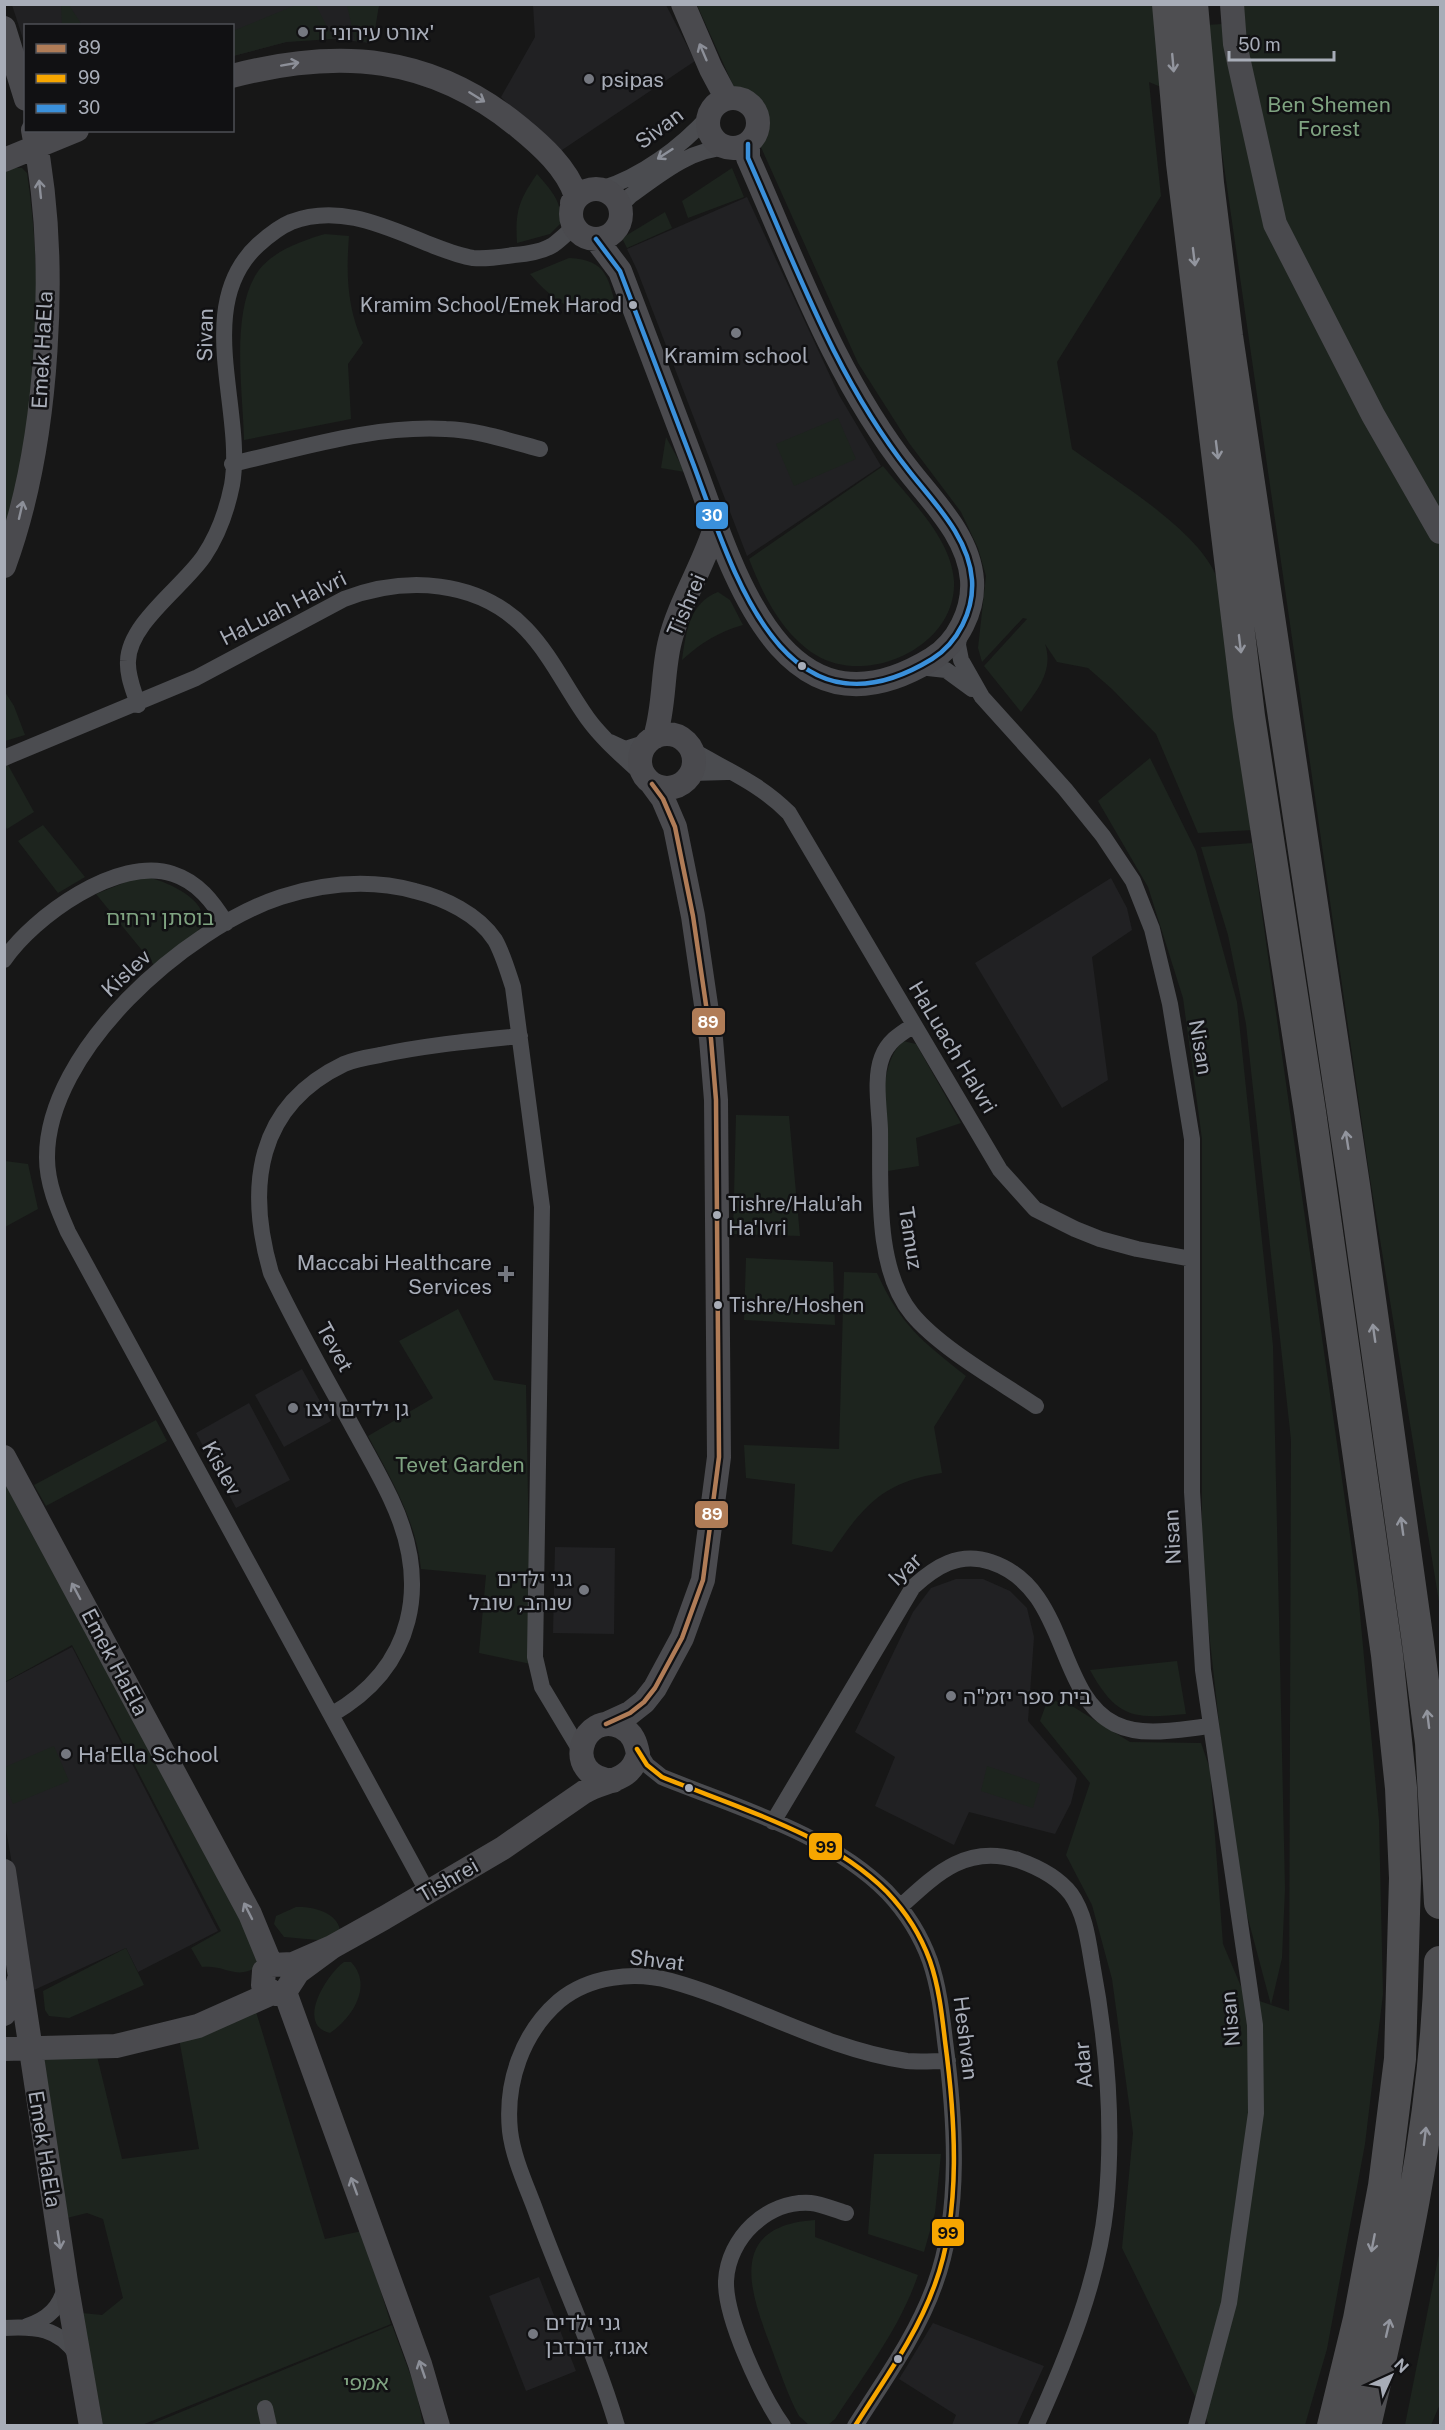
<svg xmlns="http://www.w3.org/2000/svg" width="1445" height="2430" viewBox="0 0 1445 2430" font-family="'Public Sans','Noto Sans Hebrew',sans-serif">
	<rect width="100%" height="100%" fill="#171717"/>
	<path fill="#212123" d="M12,5H379L370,43L327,38L286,42L233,56L232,26H26L25,45Z
		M533,5H666L695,61L556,154L501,97L535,37Z
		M747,197L839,395L881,466L747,556L637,270L627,249Z
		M1111,878L1127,908L1132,930L1092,957L1108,1080L1062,1108L975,963Z
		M302,1369L331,1421L284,1447L255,1395Z
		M249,1403L290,1480L236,1508L196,1433Z
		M555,1547L615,1548L614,1634L553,1633Z
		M956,1579H983L1010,1591L1027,1608L1034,1637L1028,1721L1077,1778L1071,1803L1055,1834L969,1812L954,1845L875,1806L895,1757L855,1732L913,1612L931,1588Z
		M72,1647L218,1931L138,1972L126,1948L34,1990L5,1824L4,1683Z
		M539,2277L576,2371L526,2391L489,2296Z
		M933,2323L1044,2366L1017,2425H952L956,2415L899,2379Z"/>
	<path fill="#1d241e" d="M61,5H69L82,25H62Z
		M296,5H316L333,39L286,42L233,56V31Z
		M347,5H379L373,42L355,41Z
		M697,5H1156L1168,90L1149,82L1161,196L1057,362L1072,449C1114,480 1199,530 1217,578L1254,830L1198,833L1156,734L1112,689L1088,668L1057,662L1045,644C1054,671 1037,691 1021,712L984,666L1027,619L1023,618L982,662L978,648L986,576L978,548L961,512L909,443L858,363Z
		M1239,5H1440V1608L1369,1172L1211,76L1206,25L1238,23Z
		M14,168H22L27,173C40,262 41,355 24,444C19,474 11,504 5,534L4,172Z
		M732,168L744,197L688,218L682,201Z
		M537,174C551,190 562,201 561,223L550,234L517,243C515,211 519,200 537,174Z
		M665,212L672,228L627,248L622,238Z
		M325,234L349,236C346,275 347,307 363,343L348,364L351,419L244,440C243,392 231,318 255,276C269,252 301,241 325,234Z
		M569,258C609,260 608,280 618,313C576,316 557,305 530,274Z
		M838,418L856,459L794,486L776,444Z
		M666,437L685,472L661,468Z
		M883,466C909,499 951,537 954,581C957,646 868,687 816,655C782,634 763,595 749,559Z
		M718,592L730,600L743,625C718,632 701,643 682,660C686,633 689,603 718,592Z
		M5,692L14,706L25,735L5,741Z
		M1150,758L1196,851L1237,1002L1273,1346L1285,1889L1282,1958L1271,2005L1289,2011L1291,1440L1246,1024L1228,935L1201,847L1252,843L1358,1592L1379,1820L1383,1994L1365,2144L1327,2349L1305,2425H1209L1122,2248L1133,2133L1112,1979L1092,1905L1066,1855L1090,1783L1040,1721L1048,1699L1072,1706L1130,1742L1201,1743L1210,1769L1223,1944L1245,1996L1271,2005L1242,1896L1227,1795L1202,1569V1139L1183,998L1148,887L1098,801Z
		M8,765L34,812L7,829L4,824V766Z
		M43,825L85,877L58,893L18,841Z
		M147,877C165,881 212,900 201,926C195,938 166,956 154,965L96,894L136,878Z
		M903,1041L916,1044L961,1123L916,1138L919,1166L888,1171C886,1133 874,1069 903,1041Z
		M736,1115L789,1116L800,1236L733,1234Z
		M5,1161L28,1164L38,1209L5,1227Z
		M746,1258L833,1262L835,1325L744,1320Z
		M844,1272L877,1273C901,1326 922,1341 966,1376L934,1427L942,1473C883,1482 864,1505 832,1552L792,1544L795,1484L746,1478L744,1445L839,1449Z
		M458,1309L494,1380L526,1385L531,1664L479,1653L486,1575L421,1569C416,1520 391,1479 368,1436L433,1398L399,1341Z
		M156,1420L167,1441L46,1506L34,1485Z
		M5,1477L253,1942L260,1965C236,1982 227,1964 202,1967L191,1948L221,1931L72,1645L5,1682Z
		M1177,1661L1186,1714C1134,1719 1117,1719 1090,1670Z
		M54,1746L69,1781L13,1804L5,1785V1767Z
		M987,1766L1040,1784L1033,1808L981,1791Z
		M296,1907C312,1906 337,1912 340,1930L329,1941L284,1937L274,1924L276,1916Z
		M126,1948L144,1985L69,2018L49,2016L45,2010L43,1991Z
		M344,1962H351C374,1986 351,2019 330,2033C295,2025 327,1974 344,1962Z
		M254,2005L325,2239L362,2231L391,2324L142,2425H103L82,2313L102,2315L123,2298L103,2219L87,2213L67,2218L39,2049L96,2052L122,2159L199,2149L178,2033Z
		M874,2154H941L935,2213L924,2252L868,2234Z
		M815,2220V2237L918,2275C900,2328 865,2373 835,2419L828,2425H809L799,2416C787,2394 780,2371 771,2347C749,2290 727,2226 815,2220Z
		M1440,2249V2404L1431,2425H1405Z
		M392,2325L416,2390L423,2425L147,2426Z"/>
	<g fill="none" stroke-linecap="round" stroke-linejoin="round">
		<path stroke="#4b4c50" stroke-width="16" d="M601,189C641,177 681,147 709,116
			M621,212L624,202L630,196C658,176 692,147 728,148
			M232,464C302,448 373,425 446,429C478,430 509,441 540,449
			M960,629L958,645L961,660L982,697L1065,789L1103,836L1133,881L1152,929L1170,1004L1192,1139V1492L1203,1670L1255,2025L1256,2113L1229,2303L1196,2426
			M919,667L946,670L972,689
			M138,705C134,691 127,676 128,661C129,623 183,587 204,556C218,535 227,510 232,485C245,410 192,306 258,245C268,236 279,227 291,222C341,203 388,228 434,246C447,251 460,256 473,258C486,259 501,257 514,255C526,254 542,252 553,245C560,240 567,233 574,227
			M610,742L625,749L647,742
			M692,750C728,771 759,783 789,813L1000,1170L1035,1209L1075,1229L1100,1239L1137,1249L1192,1259
			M4,758L196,678L344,599C405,576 478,579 526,629C551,655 567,690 588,719C604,741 626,759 645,777
			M692,773L727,772
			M4,960C33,917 119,855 173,874C198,882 213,902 226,923
			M914,1025C900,1034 888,1041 882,1057C874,1078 879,1106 880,1129C881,1185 874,1268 912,1314C940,1348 999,1381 1036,1406
			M331,1715C415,1667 431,1584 391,1499C379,1473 364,1448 350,1422C323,1373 295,1324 271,1273C246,1187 256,1106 344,1064C355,1059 368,1057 380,1055C426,1045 473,1041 520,1036
			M637,1749L647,1765L662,1777C738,1808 828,1833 887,1892C905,1911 921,1936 930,1961C939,1987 942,2015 945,2041C955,2116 962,2211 935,2284C917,2335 884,2380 855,2426
			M773,1822L913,1587C935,1567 959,1551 991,1562C1069,1588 1055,1694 1115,1724C1144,1738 1180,1729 1211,1726
			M427,1891L68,1232C58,1209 47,1184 47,1158C46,1051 186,928 281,897C325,883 371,879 415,891C444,898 478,914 495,940C503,954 508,972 513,987L542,1207L535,1657L542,1687L581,1752
			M900,1907C936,1874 966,1844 1018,1860C1038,1867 1058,1877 1071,1894C1085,1914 1088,1939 1092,1963C1107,2042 1114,2125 1106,2206C1098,2282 1067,2357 1036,2426
			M27,2326C48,2319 61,2307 65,2286
			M4,2328C35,2326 59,2328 77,2355
			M265,2408L269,2426
			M617,2426C595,2352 561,2281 535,2209C526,2185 513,2157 510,2131C505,2083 522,2033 559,2001C589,1976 634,1971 671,1981C751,2003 824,2049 907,2061C920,2062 934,2061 948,2061
			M783,2426C761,2395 725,2318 726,2281C728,2238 767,2200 811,2203C822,2204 835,2210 846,2213"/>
		<path stroke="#4a4a4e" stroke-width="24" d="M683,4L711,69L727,99
			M1232,4L1235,44L1275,224L1373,415L1440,532
			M4,28L26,99
			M232,76C340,48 431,55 519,127C541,145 567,168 576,196L572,203
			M708 123a25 25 0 1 1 50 0a25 25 0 1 1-50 0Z
			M4,160L77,130
			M571 214a25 25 0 1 1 50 0a25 25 0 1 1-50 0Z
			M596,239L620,271C645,336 669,401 694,466C733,571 783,750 932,659C958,643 974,610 972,580C969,537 934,503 909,471C835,377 796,266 748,158V144
			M4,566C49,444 60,258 33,130
			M640 761a27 27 0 1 1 54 0a27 27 0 1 1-54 0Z
			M655,737C665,706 662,672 670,641C679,603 704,565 716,525
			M4,1457L250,1914L271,1965
			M606,1724L630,1713L644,1702L655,1688L682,1638L703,1580L719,1457L716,1100L711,1039L693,916L675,827L663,799L652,784
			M4,1871L66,2282L91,2426
			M332,1947L298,1972L285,1992L275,1994L263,1985L264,1971L271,1965L293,1964L332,1947L384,1918L503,1848L584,1792C605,1779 631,1783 638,1754C636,1743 633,1733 621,1727C583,1709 559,1776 613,1781
			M285,1992L420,2364L438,2426
			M4,2014L14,1998L19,1979
			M4,2049L116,2046L198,2026L272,1993"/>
		<path stroke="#4e4e51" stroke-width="32" d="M1168,4L1182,163L1249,716L1310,1112L1387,1655L1401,1788L1405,1878L1400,2059L1384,2186L1359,2319L1333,2426
			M1192,4L1208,183L1227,336L1354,1185L1418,1643L1431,1743L1440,1903
			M1365,2426C1401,2272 1436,2120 1440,1962"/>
		<g stroke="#111113" stroke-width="9">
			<path id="bus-1" d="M606,1724L630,1713L644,1702L655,1688L682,1638L703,1580L719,1457L716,1100L711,1039L693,916L675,827L663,799L652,784"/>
		</g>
		<g stroke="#111113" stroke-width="9">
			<path id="bus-2" d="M637,1749L647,1765L662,1777C738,1808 828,1833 887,1892C905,1911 921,1936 930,1961C939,1987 942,2015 945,2041C955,2116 962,2211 935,2284C917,2335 884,2380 855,2426"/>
		</g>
		<g stroke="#111113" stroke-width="9">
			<path id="bus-3" d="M596,239L620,271C645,336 669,401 694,466C733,571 783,750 932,659C958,643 974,610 972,580C969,537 934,503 909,471C835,377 796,266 748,158V144"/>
		</g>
		<use href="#bus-1" stroke="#b07c57" stroke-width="4.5"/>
		<use href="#bus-2" stroke="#f7a600" stroke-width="4.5"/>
		<use href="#bus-3" stroke="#3a90db" stroke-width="4.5"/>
	</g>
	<defs><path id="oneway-shaft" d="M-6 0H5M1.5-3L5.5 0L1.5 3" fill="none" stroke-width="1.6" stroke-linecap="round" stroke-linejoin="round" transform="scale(1.5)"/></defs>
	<g stroke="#8c8f98">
		<use href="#oneway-shaft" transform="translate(703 52) rotate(-113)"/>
		<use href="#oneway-shaft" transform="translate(290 64) rotate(-10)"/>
		<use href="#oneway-shaft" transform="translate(477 97) rotate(32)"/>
		<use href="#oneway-shaft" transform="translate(40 189) rotate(-96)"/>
		<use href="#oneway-shaft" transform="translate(21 510) rotate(-77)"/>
		<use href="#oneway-shaft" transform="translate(76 1591) rotate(-118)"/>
		<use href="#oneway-shaft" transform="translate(248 1911) rotate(-117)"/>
		<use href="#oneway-shaft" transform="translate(354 2186) rotate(-110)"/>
		<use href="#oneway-shaft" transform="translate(59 2240) rotate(81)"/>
		<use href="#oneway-shaft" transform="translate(422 2369) rotate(-109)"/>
	</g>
	<g stroke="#92959e">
		<use href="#oneway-shaft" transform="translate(1173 63) rotate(85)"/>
		<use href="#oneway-shaft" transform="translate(1194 257) rotate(83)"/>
		<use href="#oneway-shaft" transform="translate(1217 450) rotate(83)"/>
		<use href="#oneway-shaft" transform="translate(1240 644) rotate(83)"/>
		<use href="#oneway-shaft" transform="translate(1347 1140) rotate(-99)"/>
		<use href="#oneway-shaft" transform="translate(1374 1333) rotate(-98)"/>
		<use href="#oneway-shaft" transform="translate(1402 1526) rotate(-98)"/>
		<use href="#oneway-shaft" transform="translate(1428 1719) rotate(-97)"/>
		<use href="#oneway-shaft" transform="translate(1425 2136) rotate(-83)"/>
		<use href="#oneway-shaft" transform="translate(1373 2243) rotate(101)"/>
		<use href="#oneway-shaft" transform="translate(1388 2328) rotate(-77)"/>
	</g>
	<use stroke="#8c9099" href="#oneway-shaft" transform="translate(665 154) rotate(147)"/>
	<g fill="#757880" stroke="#111113" stroke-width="2">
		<circle cx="303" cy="32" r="6"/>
		<circle cx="589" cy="79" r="6"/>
		<circle cx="736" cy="333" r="6"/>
		<path d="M503 1265h6v6h6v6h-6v6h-6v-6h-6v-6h6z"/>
		<circle cx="293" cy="1408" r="6"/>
		<circle cx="584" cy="1590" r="6"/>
		<circle cx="951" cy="1696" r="6"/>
		<circle cx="66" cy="1754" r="6"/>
		<circle cx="533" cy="2334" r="6"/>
	</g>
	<g fill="#a8adb8" stroke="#111113" stroke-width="2">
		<circle cx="633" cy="305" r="5"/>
		<circle cx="802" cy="666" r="5"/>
		<circle cx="717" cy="1215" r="5"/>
		<circle cx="718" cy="1305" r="5"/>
		<circle cx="689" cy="1788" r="5"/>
		<circle cx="898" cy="2359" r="5"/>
	</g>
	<g text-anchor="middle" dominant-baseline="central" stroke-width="5" stroke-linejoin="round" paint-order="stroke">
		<g font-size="20" fill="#a8adb8" stroke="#111113" text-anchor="start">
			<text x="622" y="305" text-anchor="end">Kramim School/Emek Harod</text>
			<text x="728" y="1204">Tishre/Halu'ah<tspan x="728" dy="24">Ha'Ivri</tspan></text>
			<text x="729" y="1305">Tishre/Hoshen</text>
		</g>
		<g font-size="21" fill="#a8adb8" stroke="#111113" text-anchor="start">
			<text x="315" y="32">אורט עירוני ד'</text>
			<text x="601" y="79">psipas</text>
			<text x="736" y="355" text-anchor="middle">Kramim school</text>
			<text x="492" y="1262" text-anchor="end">Maccabi Healthcare<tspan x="492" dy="24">Services</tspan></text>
			<text x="305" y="1408">גן ילדים ויצו</text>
			<text x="572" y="1578" text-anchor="end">גני ילדים<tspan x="572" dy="24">שנהב, שובל</tspan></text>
			<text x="963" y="1696">בית ספר יזמ"ה</text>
			<text x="78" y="1754">Ha'Ella School</text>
			<text x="545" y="2322">גני ילדים<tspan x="545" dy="24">אגוז, דובדבן</tspan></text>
		</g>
		<g font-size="21" fill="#7fa381" stroke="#111113">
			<text x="1329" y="104">Ben Shemen<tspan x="1329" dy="24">Forest</tspan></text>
			<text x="160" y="917">בוסתן ירחים</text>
			<text x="460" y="1464">Tevet Garden</text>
			<text x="366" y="2382">אמפי</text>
		</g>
		<g font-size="21" fill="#a8adb8" stroke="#111113">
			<text transform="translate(659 128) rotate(-37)">Sivan</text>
			<text transform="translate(205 335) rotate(-89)">Sivan</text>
			<text transform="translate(42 350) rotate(-87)">Emek HaEla</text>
			<text transform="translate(686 605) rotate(-67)">Tishrei</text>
			<text transform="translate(283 608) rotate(-27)">HaLuah HaIvri</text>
			<text transform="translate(126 973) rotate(-43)">Kislev</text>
			<text transform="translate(953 1047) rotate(59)">HaLuach HaIvri</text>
			<text transform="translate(1201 1047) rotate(80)">Nisan</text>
			<text transform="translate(911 1238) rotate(81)">Tamuz</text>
			<text transform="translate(335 1347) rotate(61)">Tevet</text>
			<text transform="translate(222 1468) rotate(61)">Kislev</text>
			<text transform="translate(1172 1537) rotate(-93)">Nisan</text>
			<text transform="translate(905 1569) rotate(-44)">Iyar</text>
			<text transform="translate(115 1662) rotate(62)">Emek HaEla</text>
			<text transform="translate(448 1880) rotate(-30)">Tishrei</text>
			<text transform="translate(657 1960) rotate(7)">Shvat</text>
			<text transform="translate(1230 2019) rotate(-95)">Nisan</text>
			<text transform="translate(966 2038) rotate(83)">Heshvan</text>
			<text transform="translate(1083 2065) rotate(-95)">Adar</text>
			<text transform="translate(45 2149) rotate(81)">Emek HaEla</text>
		</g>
	</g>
	<g stroke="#111113" stroke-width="2">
		<rect x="695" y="501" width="34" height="29" rx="6" fill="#3a90db"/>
		<rect x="691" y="1007" width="35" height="29" rx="6" fill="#b07c57"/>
		<rect x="694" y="1500" width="35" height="29" rx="6" fill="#b07c57"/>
		<rect x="808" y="1832" width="35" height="29" rx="6" fill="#f7a600"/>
		<rect x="931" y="2218" width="34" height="29" rx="6" fill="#f7a600"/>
	</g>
	<g font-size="16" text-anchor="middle" font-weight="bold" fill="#fff">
		<text x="712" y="521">30</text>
		<text x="708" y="1028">89</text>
		<text x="712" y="1520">89</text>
	</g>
	<g font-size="16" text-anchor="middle" font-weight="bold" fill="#111">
		<text x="826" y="1853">99</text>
		<text x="948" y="2239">99</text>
	</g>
	<rect width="1445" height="2430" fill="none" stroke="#a8adb8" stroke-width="12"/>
	<rect x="24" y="24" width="210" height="108" fill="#111113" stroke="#4d4f55" stroke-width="1.5"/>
	<rect x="36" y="44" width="30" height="9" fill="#b07c57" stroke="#4d4f55" stroke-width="1.5"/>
	<text x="78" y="54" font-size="18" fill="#a8adb8">89</text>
	<rect x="36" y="74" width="30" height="9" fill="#f7a600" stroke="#4d4f55" stroke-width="1.5"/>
	<text x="78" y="84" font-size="18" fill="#a8adb8">99</text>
	<rect x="36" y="104" width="30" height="9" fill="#3a90db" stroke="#4d4f55" stroke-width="1.5"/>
	<text x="78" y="114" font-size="18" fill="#a8adb8">30</text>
	<g transform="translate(1391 2376) rotate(45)" stroke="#111113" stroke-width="4.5" paint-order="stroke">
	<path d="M0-4.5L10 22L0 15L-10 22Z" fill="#a8adb8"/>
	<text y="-9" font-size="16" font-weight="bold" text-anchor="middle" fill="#a8adb8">N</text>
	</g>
	<path d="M1229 51v9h105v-9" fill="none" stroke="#a8adb8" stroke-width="3"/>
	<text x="1238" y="51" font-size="18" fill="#a8adb8" stroke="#111113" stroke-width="4.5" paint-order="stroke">50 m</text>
</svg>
